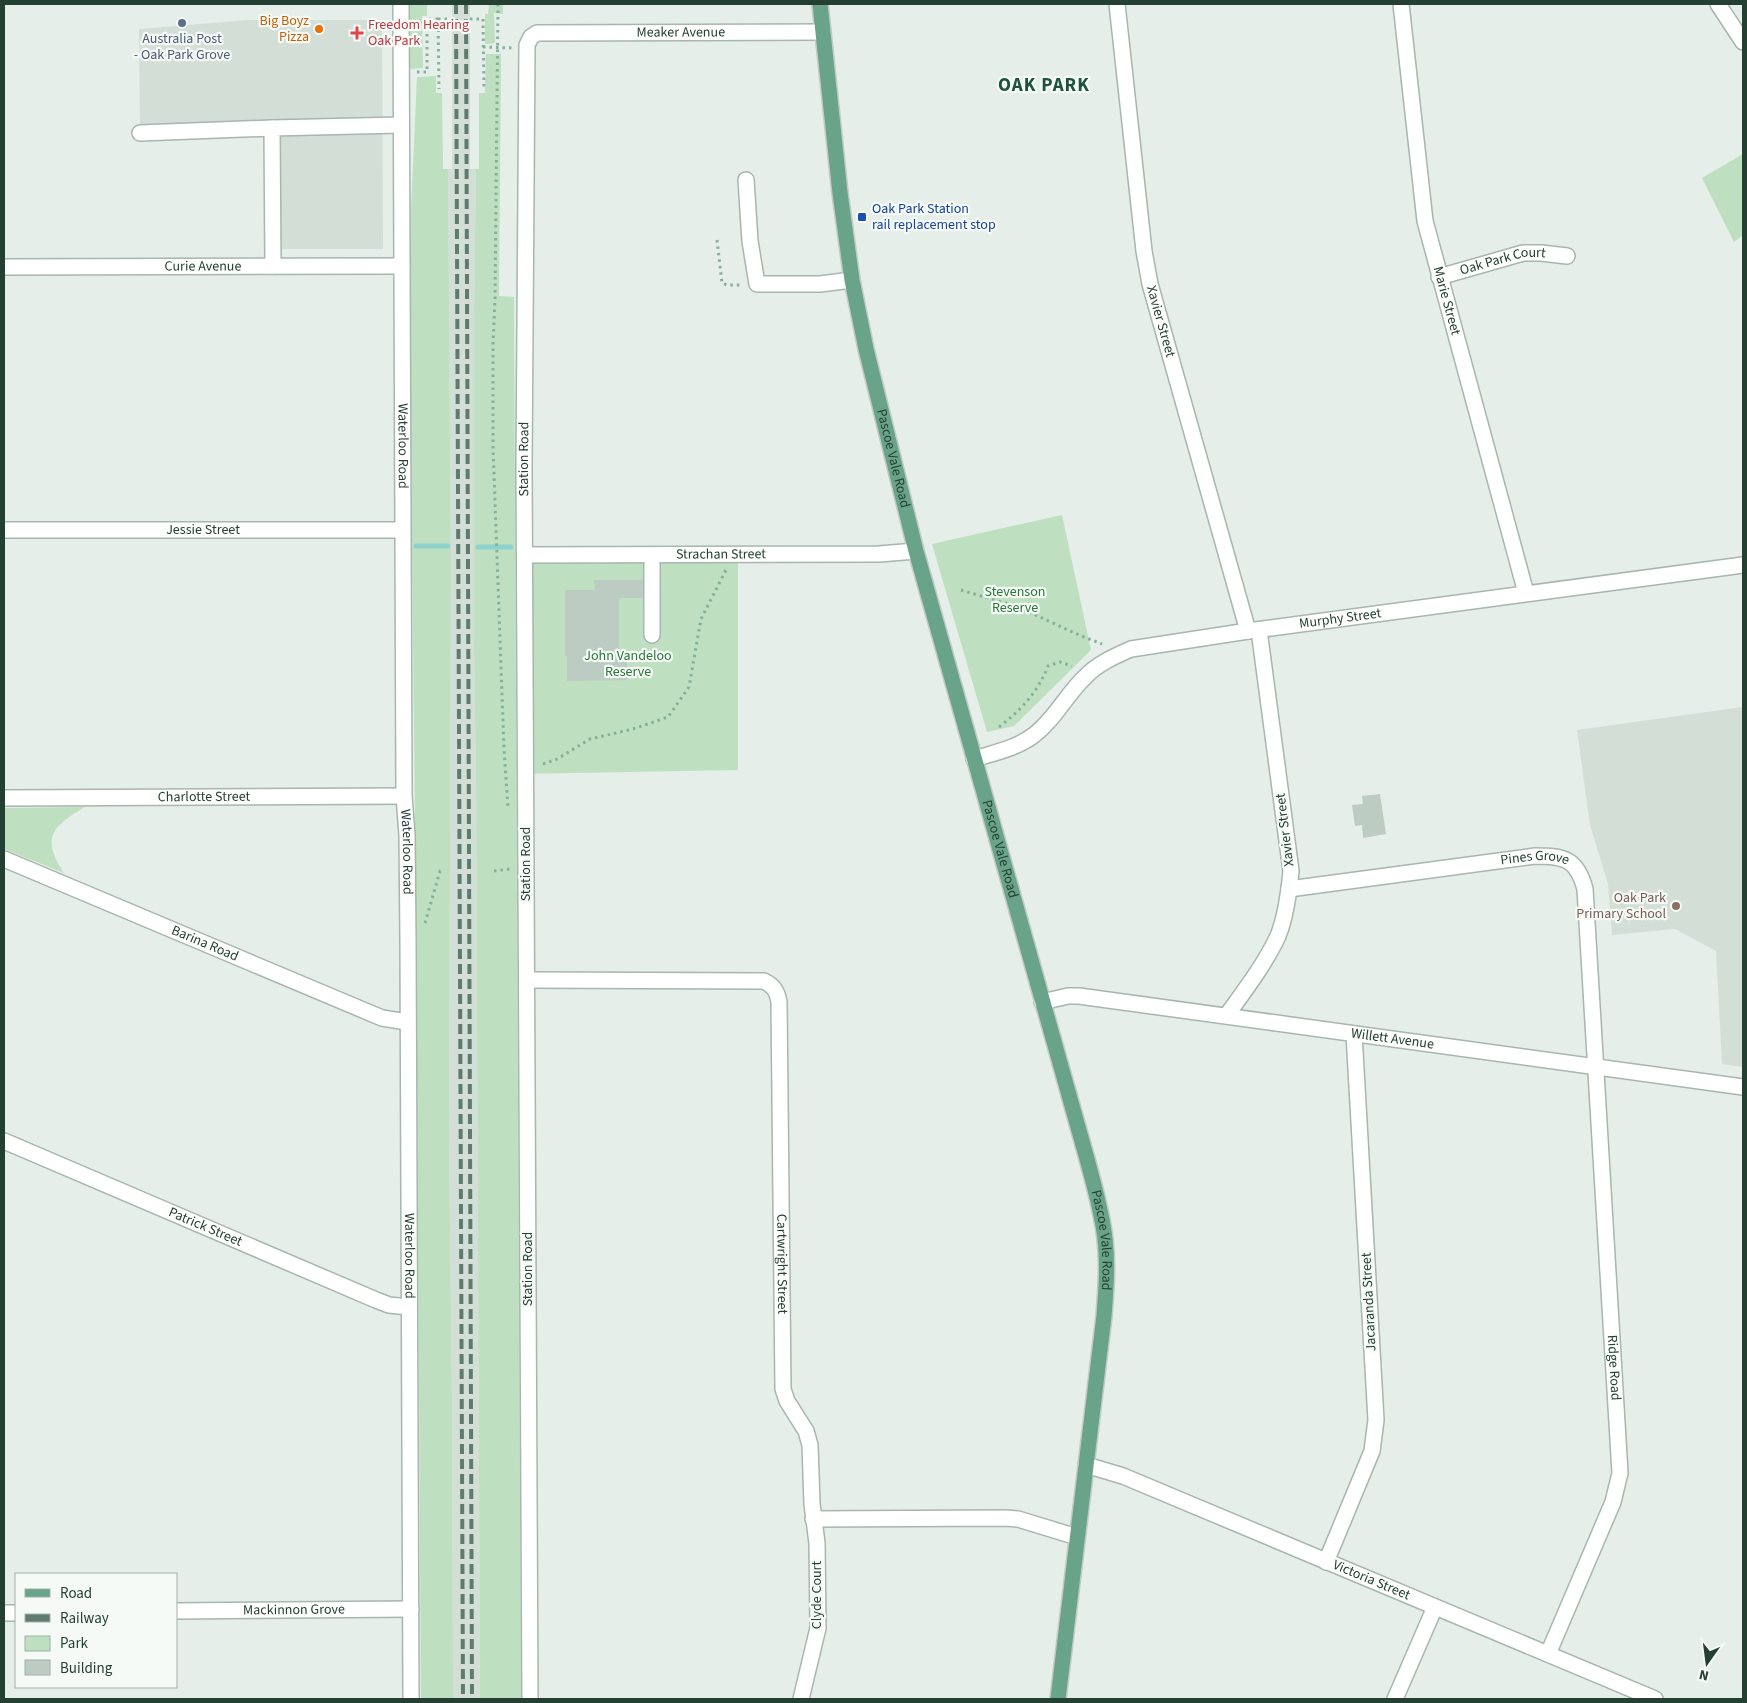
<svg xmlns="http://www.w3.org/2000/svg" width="1747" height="1703" viewBox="0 0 1747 1703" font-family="'Source Sans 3',sans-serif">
	<rect width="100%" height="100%" fill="#e5eee8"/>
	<path fill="#d3ded7" d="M452,4H470V169H476L474,319V640L476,782L480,1699H453L452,1395L449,1141L451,566L448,169H452Z
		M248,20H382L383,249H281L275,125H140L139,29Z
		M1743,707V1067L1722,1064L1716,951L1675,929L1612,935L1608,884L1590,825L1577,730Z"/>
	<path fill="#bedfc0" d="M409,4H427V16H422L423,68L409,69Z
		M489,4H503V14L494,13L495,43L485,44V14H488Z
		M486,54H501L499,296L514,297L521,1699H480L476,782L474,640V319L476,169H479V93H485Z
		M436,76V93H442L443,169H448L451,566L449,1141L452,1395L453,1699H421L416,915L409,255L417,77Z
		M1743,154V235L1734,242L1702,178Z
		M1062,515L1091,650L1014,726L987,732L932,544Z
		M738,554V770L519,774L518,559Z
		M85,807C53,826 40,837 64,873L4,849V808Z"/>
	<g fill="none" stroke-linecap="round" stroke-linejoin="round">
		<path stroke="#8dd2cf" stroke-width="5" d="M416,546H448
			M478,547H511"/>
	</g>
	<path fill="#bdccc3" d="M594,580H643V598H619V662H627V680L567,681V656H565V590H595Z
		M1380,794L1386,834L1363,838L1362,825L1355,826L1352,805L1363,804L1362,796Z"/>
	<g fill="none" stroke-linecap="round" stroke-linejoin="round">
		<g stroke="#a7b6ae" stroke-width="18">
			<g id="minor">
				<path id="s1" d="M401,4L404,796L407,835L408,940L411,1699"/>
				<path id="s2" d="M1117,4L1144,251L1150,284L1248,631"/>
				<path id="s3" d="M1401,4L1425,221L1526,593"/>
				<path d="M1718,4L1743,42"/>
				<path d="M140,133L272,128"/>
				<path d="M746,180L750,241L757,284H820L852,280"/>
				<path d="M273,266L272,128L401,125"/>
				<path id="s4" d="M4,267L402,266"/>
				<path id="s5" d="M1439,277L1523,253H1541L1567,256"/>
				<path id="s6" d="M4,530H402"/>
				<path id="s7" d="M526,555L879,554L916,551"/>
				<path d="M652,635V555"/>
				<path id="s8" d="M974,759C994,753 1017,748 1034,735C1055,719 1066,695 1085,677C1097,664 1115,656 1131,649L1248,631L1743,565"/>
				<path id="s9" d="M4,798L404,796"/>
				<path id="s10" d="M4,859L382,1018L407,1022"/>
				<path id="s11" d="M1289,889L1535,856C1565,856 1577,859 1585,889L1620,1473L1613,1502L1548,1654"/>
				<path id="s12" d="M527,980L764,981C774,986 777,991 779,1002L783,1389L787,1401L806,1431L810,1445L812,1504L817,1543L818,1628L801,1699"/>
				<path id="s13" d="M1042,1002L1068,996H1079L1743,1087"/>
				<path d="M1227,1015C1245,990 1265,964 1278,936C1286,916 1289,892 1291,871L1259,630"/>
				<path id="s14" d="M4,1141L376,1300L389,1305L409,1307"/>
				<path id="s15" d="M1086,1465L1123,1476L1655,1699"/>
				<path d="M813,1519L1005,1518L1018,1519L1077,1537"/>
				<path d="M1326,1562L1372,1451L1376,1420L1354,1034"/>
				<path id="s16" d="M176,1611L411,1609"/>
				<path d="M4,1613H16"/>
				<path id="s17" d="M530,1699L524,467L527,45L531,37L537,33L823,32"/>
				<path d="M1395,1699L1435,1607"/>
			</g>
		</g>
		<g stroke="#c2cac6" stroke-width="18">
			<g id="major">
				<path id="s18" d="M820,4L840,193L852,280L866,349L916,551L1087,1159C1094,1185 1102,1212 1105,1239C1108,1265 1106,1290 1104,1316L1058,1699"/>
			</g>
		</g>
		<path stroke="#85b19b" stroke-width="3" stroke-dasharray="2.5 4" stroke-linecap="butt" d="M498,4L495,299L493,344V446L504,749L508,808
			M438,19H452
			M470,19H483L484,90
			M483,47L513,48
			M417,72H427V19H438L439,89
			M717,240L722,283L727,285H741
			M961,590L1018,607L1079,635L1102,644
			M999,727C1021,710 1038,692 1048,666L1060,662L1072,666
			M543,764L557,759L590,739L633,729L668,717L689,687L701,619L726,570
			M494,871L510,869
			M425,923L440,871H442"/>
		<use href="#minor" stroke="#fff" stroke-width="15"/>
		<use href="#major" stroke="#69a389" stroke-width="15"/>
		<path stroke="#5e7b6e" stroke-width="4" stroke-dasharray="10 5" stroke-linecap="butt" d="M456,4L463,1699
			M466,4L472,1699"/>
	</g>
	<circle fill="#5c6f8a" stroke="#f5faf7" stroke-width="2" cx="182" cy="23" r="5"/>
	<circle fill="#e8710a" stroke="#f5faf7" stroke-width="2" cx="319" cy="29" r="5"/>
	<path fill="#e0444e" stroke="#f5faf7" stroke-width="2" d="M354.5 25.5h5v5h5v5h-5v5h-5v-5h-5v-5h5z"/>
	<rect fill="#1a4fb4" stroke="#f5faf7" stroke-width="2" x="857" y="212" width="10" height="10" rx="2.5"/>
	<circle fill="#8d6e63" stroke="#f5faf7" stroke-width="2" cx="1676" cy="906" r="5"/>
	<g text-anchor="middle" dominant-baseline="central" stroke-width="4.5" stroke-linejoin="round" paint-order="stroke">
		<g font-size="14" fill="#c56008" stroke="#f5faf7" text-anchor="end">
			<text x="309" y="21">Big Boyz<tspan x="309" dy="16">Pizza</tspan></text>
		</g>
		<g font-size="14" fill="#be3a42" stroke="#f5faf7" text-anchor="start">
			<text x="368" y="25">Freedom Hearing<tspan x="368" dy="16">Oak Park</tspan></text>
		</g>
		<g font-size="14" fill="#244033" stroke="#f5faf7">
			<text stroke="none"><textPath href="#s17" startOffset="1814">Meaker Avenue</textPath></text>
			<text stroke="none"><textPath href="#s5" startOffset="66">Oak Park Court</textPath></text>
			<text stroke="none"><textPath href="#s4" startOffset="199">Curie Avenue</textPath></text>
			<text stroke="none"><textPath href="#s3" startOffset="301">Marie Street</textPath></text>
			<text stroke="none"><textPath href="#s2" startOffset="321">Xavier Street</textPath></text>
			<text stroke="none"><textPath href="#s1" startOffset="442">Waterloo Road</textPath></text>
			<text stroke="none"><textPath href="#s17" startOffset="1240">Station Road</textPath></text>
			<text stroke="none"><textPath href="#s18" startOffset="461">Pascoe Vale Road</textPath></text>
			<text stroke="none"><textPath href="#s6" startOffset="199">Jessie Street</textPath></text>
			<text stroke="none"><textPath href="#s7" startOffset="195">Strachan Street</textPath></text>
			<text stroke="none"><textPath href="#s8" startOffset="408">Murphy Street</textPath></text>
			<text stroke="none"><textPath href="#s9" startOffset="200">Charlotte Street</textPath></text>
			<text transform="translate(1285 830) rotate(-97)">Xavier Street</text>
			<text stroke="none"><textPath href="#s18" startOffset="866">Pascoe Vale Road</textPath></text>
			<text stroke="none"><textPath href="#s1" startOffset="848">Waterloo Road</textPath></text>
			<text stroke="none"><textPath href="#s11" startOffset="248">Pines Grove</textPath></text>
			<text transform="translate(526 864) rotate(-90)">Station Road</text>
			<text stroke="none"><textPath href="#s10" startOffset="218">Barina Road</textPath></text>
			<text stroke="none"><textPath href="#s13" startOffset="354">Willett Avenue</textPath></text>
			<text stroke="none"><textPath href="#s14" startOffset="219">Patrick Street</textPath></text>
			<text stroke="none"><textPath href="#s18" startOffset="1271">Pascoe Vale Road</textPath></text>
			<text stroke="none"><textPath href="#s1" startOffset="1252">Waterloo Road</textPath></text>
			<text stroke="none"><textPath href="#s12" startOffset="526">Cartwright Street</textPath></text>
			<text transform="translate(528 1269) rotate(-90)">Station Road</text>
			<text transform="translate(1369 1302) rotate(-93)">Jacaranda Street</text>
			<text stroke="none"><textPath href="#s11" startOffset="795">Ridge Road</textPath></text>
			<text stroke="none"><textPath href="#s15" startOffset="308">Victoria Street</textPath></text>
			<text transform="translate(817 1595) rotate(-90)">Clyde Court</text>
			<text stroke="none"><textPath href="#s16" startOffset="118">Mackinnon Grove</textPath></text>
		</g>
		<g font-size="14" fill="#4e5e75" stroke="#f5faf7">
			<text x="182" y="39">Australia Post<tspan x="182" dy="16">- Oak Park Grove</tspan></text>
		</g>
		<g font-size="14" fill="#164399" stroke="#f5faf7" text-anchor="start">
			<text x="872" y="209">Oak Park Station<tspan x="872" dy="16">rail replacement stop</tspan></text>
		</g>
		<g font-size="14" fill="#2d773c" stroke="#f5faf7">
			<text x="1015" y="592">Stevenson<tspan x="1015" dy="16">Reserve</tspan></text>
			<text x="628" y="656">John Vandeloo<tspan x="628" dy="16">Reserve</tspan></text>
		</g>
		<g font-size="14" fill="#785e54" stroke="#f5faf7" text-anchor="end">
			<text x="1666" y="898">Oak Park<tspan x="1666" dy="16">Primary School</tspan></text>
		</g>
		<g font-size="19" font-weight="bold" letter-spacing="1" fill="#1f523c" stroke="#f5faf7">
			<text x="1044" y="85">OAK PARK</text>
		</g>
	</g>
	<rect width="1747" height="1703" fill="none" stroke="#244033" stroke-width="10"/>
	<rect x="15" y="1573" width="162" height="115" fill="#f5faf7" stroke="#a1b0a9"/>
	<rect x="25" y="1589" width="25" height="8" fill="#69a389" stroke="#a1b0a9"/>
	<text x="60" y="1598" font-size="15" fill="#244033">Road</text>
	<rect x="25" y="1614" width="25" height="8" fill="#5e7b6e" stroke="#a1b0a9"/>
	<text x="60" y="1623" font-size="15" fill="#244033">Railway</text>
	<rect x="25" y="1636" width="25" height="15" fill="#bedfc0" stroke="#a1b0a9"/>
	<text x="60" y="1648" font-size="15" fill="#244033">Park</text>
	<rect x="25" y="1660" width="25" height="15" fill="#bdccc3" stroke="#a1b0a9"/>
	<text x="60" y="1673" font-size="15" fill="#244033">Building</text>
	<g transform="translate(1707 1663) rotate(194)" stroke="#f5faf7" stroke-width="4" paint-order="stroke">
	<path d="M0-4L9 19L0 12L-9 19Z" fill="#244033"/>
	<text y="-8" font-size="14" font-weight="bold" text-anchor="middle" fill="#244033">N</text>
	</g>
</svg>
